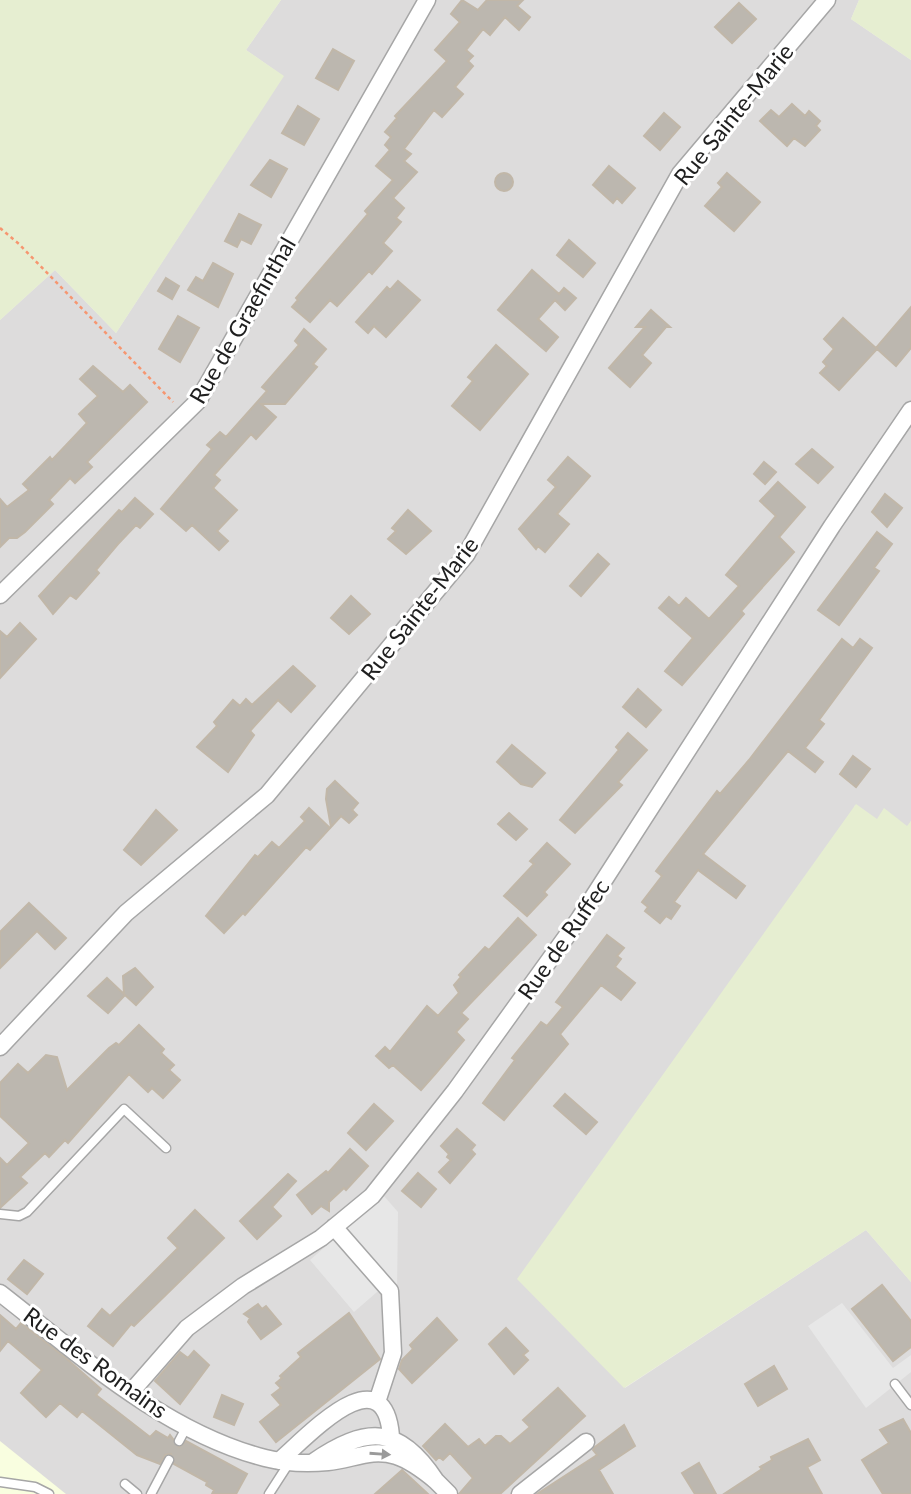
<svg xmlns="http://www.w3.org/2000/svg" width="911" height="1494" viewBox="0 0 911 1494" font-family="Lato,sans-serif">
	<rect width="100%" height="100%" fill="#efeee5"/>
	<path fill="#dddcdc" d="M281,0H859L851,19L911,60V821L908,827L877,820L855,805L625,1388L866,1230L911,1282V1494H0V320L55,270L116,333L283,76L246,50Z"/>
	<path fill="#f9fee0" d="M0,1441L66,1494H0Z"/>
	<path fill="#e6eed1" d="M0,0H281L246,50L284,76L116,333L55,270L0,320Z
		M859,0H911V60L851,19Z
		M856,804L877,819L884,808L907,826L911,821V1282L866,1230L624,1388L517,1279Z"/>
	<path fill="#e7e7e7" d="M384,1196L398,1212L397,1292H377L354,1312L310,1260Z
		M842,1303L893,1368L911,1355V1372L866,1408L808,1326Z"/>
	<path fill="#bcb7af" stroke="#c1b7a8" stroke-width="2" d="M462,0L478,10L487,0H523L517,6L530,17L519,30L505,17L490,35L483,29L466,50L473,56L468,61L473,66L455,87L463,94L442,117L434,110L404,149L411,154L404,161L417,172L393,198L404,208L396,218L401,222L383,243L392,251L372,274L369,271L337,306L330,300L310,322L292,307L298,300L296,298L368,214L365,211L393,180L376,166L390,150L385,145L391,137L385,132L397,118L395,116L447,61L435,50L460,22L451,14Z
		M739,3L756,19L732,43L715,27Z
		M333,49L354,61L338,90L316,78Z
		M792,104L805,116L809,111L820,121L816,126L820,130L805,146L794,138L787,146L760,121L771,110L779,117Z
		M298,106L319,119L304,145L282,133Z
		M664,113L680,127L660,150L644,136Z
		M270,160L287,169L271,197L251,185Z
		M609,166L635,188L622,203L617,198L613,203L593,185Z
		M727,173L760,202L734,231L705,206L722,187L718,183Z
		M495 182a9 9 0 1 1 18 0a9 9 0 1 1-18 0Z
		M239,214L261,225L251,244L241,239L237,247L225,241Z
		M569,240L595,263L583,277L557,255Z
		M213,263L233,274L218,307L188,290L196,277L203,281Z
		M532,270L559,294L564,288L576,298L565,310L555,300L538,319L558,337L546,351L498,310Z
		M166,278L179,286L172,299L158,291Z
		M398,281L420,300L386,337L374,326L368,333L356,322L387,287L390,290Z
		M911,307V348L896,366L876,348Z
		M651,310L670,327H666L642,355L651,363L630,387L609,368L645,327H636Z
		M178,316L199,328L180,362L159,349Z
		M843,318L877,349L839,390L820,373L827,366L823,362L834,349L824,339Z
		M304,329L326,349L313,364L317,367L285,404H261L276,417L256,439L251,434L214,475L220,480L213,488L237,510L217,531L228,541L219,550L192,525L186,531L161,509L212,449L207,445L220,432L226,437L267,391L262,387L299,345L295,341Z
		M496,345L528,374L480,430L452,406L473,381L468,377Z
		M93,366L123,392L130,385L147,402L87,462L92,467L75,483L70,478L49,500L53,504L25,532L17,538H9L0,547V499L7,507L29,490L23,484L50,457L52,460L87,423L79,414L98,396L80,379Z
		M812,449L833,467L818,483L796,464Z
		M568,457L590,476L557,514L569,524L545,552L538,546L536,549L519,529L556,487L548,480Z
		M764,462L776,472L765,484L754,474Z
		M778,482L805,507L779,537L794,552L741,611L744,614L682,685L665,671L693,638L659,608L669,597L679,606L686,598L709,619L739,586L726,575L776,516L760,501Z
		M885,494L902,508L887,527L872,512Z
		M135,498L153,514L140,528L136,525L118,544L96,570L99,573L76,599L70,595L53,614L39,596L119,510L122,512Z
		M408,510L431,531L406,554L388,539L396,531L392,528Z
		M877,532L892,544L874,568L879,571L839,625L818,610Z
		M598,554L609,564L581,596L570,586Z
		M351,596L370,614L349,634L331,618Z
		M20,623L36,639L0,678V631L7,637Z
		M842,639L853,648L860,639L872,648L819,720L824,724L805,748L823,762L815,772L788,751L703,854L745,886L736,898L698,870L674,902L680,906L671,919L666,916L660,923L645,911L648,907L642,902L662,876L656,871L717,791L720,794L749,760Z
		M293,666L315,686L291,712L278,700L250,731L254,735L228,772L197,747L217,726L214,722L233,700L240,706L246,699L252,705Z
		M638,689L661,710L646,727L623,707Z
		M628,733L647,750L618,782L622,785L575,833L560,820L619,750L616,747Z
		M512,745L545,773L532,787L521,784L497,762Z
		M853,756L870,769L856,787L840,774Z
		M335,781L358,803L352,810L357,815L349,823L341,816L331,827L326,799L327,789Z
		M309,808L330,828L310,850L306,847L245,915L243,913L224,933L206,916L255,855L258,857L272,842L279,848L305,821L301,817Z
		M156,810L177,830L141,865L124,850Z
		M509,813L527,829L516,840L498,824Z
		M547,843L570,864L544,892L547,895L527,916L504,896L534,864L530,861Z
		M29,903L66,938L55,949L37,931L0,968V932Z
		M518,918L536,935L461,1013L468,1019L456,1032L464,1040L436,1073L421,1090L393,1065L389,1068L376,1056L385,1047L390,1052L427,1006L438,1016L459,993L454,985L461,977L459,975L485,947L489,950Z
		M607,935L624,948L617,956L621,959L615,967L635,983L621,1000L601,985L560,1034L568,1044L504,1120L483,1103L515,1060L512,1058L541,1022L547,1026L563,1007L556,1002Z
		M135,968L153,987L136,1005L124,994L123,976Z
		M107,978L125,995L108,1013L88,996Z
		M139,1025L164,1049L161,1053L174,1065L169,1070L180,1080L163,1098L152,1088L148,1092L129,1074L68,1143L65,1140L49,1157L45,1153L20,1177L27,1183L0,1208V1158L7,1165L29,1143L0,1116V1083L18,1064L28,1073L46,1055L57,1057L67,1090L109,1048L116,1043L119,1045Z
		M565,1094L597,1122L586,1134L554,1106Z
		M374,1104L393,1121L366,1150L348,1133Z
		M457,1129L475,1145L471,1150L475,1154L450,1183L439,1172L451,1160L447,1157L449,1154L441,1146Z
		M350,1149L368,1166L346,1190L344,1188L329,1202V1211L321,1206L312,1214L297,1195L326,1171L328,1173Z
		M418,1173L436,1189L421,1207L402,1191Z
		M288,1174L296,1181L272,1207L281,1216L257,1239L240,1221Z
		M195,1210L224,1238L134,1326L131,1324L113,1346L88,1326L102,1309L110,1316L178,1248L168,1238Z
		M24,1260L43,1274L27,1294L8,1279Z
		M882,1285L911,1321V1347L893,1361L852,1309Z
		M258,1304L262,1309L266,1306L281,1324L261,1339L248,1322L250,1318L244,1314Z
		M349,1313L380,1359L276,1442L260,1422L281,1405L272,1395L281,1388L276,1383L282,1378L280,1376L301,1357L298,1353Z
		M0,1315L16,1329L21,1323L67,1359L101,1389L96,1395L150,1437L156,1431L168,1438L170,1435L179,1447L186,1441L247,1474L236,1494H212L214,1490L206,1485L207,1482L174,1464L171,1454L165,1455L160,1464L137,1455L82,1411L77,1417L60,1403L46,1417L21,1393L42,1370L8,1341L0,1351Z
		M437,1318L457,1340L412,1383L399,1369L402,1360L413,1349L410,1345Z
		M506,1328L528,1351L523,1355L528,1360L514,1374L489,1344Z
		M194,1351L209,1365L180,1404L155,1381L180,1352L188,1358Z
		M774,1366L787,1389L758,1406L745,1384Z
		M558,1388L585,1416L500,1494H459L473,1478L450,1453L443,1460L439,1457L436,1460L423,1446L445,1424L468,1447L479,1439L485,1446L496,1436H501L510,1444L530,1427L523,1420Z
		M222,1395L243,1404L234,1425L214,1417Z
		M903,1419L911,1433V1494H883L862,1460L889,1443L880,1430Z
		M624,1425L635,1446L599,1470L613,1494H537L597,1455L593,1450L595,1447Z
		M808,1439L820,1460L807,1467L822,1494H724L762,1469L760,1467L772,1460L771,1457Z
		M699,1463L709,1481L716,1494H695L682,1473Z
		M402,1470L428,1494H375Z"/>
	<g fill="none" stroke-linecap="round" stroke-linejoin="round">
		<g stroke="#a6a6a6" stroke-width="11">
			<path id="service" d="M0,1214L19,1216L27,1212L124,1109L166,1148
				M895,1384L911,1405
				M179,1441L187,1426
				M0,1482L35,1487L49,1494
				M125,1484L137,1494
				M151,1494L169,1460
				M269,1494L289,1463"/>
		</g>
		<g stroke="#a6a6a6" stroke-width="19">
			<path id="minor" d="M0,595L198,401L427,0
				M0,1047L126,913L267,795L466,555L680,174L827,0
				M334,1227L390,1291L393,1353L377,1402
				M0,1293C80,1355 164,1432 265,1458C285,1463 307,1464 328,1462C352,1460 371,1448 396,1456C411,1461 424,1471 436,1481C399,1424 366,1426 313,1462
				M131,1392L187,1328L243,1286L321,1238L372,1196L455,1091L579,919L832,526L911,410
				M279,1461C307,1437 384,1352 391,1436
				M436,1481L449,1494
				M520,1494L586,1442"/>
		</g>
		<path stroke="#f69670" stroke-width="2.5" stroke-dasharray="3.5 3.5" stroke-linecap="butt" d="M0,228L19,244L173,402"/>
		<use href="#service" stroke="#fff" stroke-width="8"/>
		<use href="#minor" stroke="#fff" stroke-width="16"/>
	</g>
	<defs><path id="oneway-solid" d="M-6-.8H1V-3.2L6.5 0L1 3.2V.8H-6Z" transform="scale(1.75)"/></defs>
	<use fill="#9a9a9a" href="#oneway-solid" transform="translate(380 1454) rotate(4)"/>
	<g text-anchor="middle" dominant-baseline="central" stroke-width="6" stroke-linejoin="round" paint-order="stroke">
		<g font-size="23" fill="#1f1f1f" stroke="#fff">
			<text transform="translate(733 114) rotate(-51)">Rue Sainte-Marie</text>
			<text transform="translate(242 320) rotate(-60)">Rue de Graefinthal</text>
			<text transform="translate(419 608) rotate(-52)">Rue Sainte-Marie</text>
			<text transform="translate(563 939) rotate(-55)">Rue de Ruffec</text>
			<text transform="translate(96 1362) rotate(36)">Rue des Romains</text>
		</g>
	</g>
</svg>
